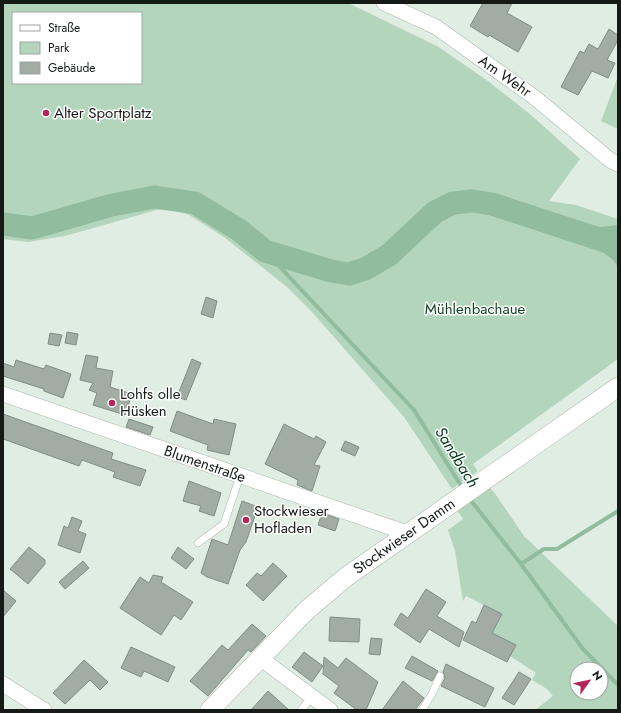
<svg xmlns="http://www.w3.org/2000/svg" width="621" height="713" viewBox="0 0 621 713" font-family="Jost,sans-serif">
	<rect width="100%" height="100%" fill="#e0ede3"/>
	<path fill="#b3d5bc" fill-rule="evenodd" d="M3,3H348L437,46L488,81L531,115L580,159L549,201L576,205L618,219V359L473,464L478,471L452,489L404,417L312,312L287,287L224,237L189,215L173,209L157,210L65,236L28,242L3,239ZM13,13H141V83H13Z
		M618,76V129L601,121Z
		M489,487L494,492L524,536L618,626V710H535L553,696L547,689L532,680L536,673L510,656L492,633L502,614L466,596L463,601L455,551L448,530L463,519L456,508ZM577,669H601V693H577Z"/>
	<path fill="#91bc9d" d="M618,225V267C607,250 594,246 575,240L580,226L602,227Z"/>
	<g fill="none" stroke-linecap="round" stroke-linejoin="round">
		<path stroke="#91bc9d" stroke-width="4" d="M265,251L414,410L463,489
			M469,498L521,564L583,649L618,685
			M521,564L544,549H557L618,511"/>
		<path stroke="#91bc9d" stroke-width="23" d="M3,224L32,228L112,205L155,197L195,203L239,230L265,251L331,271L349,274L365,269L389,255L435,212L453,203L472,201L492,204L608,242L618,249"/>
	</g>
	<path fill="#a1aca4" stroke="#828d84" d="M483,3H512L507,13L532,27L518,52L489,35L488,37L470,26Z
		M609,29L618,35V40L607,60L615,63L608,78L592,71L578,95L561,87L580,51L584,53L589,44L598,49Z
		M206,297L217,301L213,318L201,314Z
		M67,332L78,334L76,345L65,343Z
		M50,333L62,335L59,346L48,344Z
		M86,355L98,357L96,368L113,371L110,387L132,394L125,415L93,405L97,393L89,390L93,383L80,380Z
		M192,359L201,363L186,400L177,397Z
		M16,360L44,369L46,365L71,374L63,398L44,391V389L3,376V363L14,367Z
		M177,411L213,424L214,419L236,424L229,455L207,450L208,445L170,431Z
		M3,414L113,453L111,459L146,470L140,486L113,477L115,472L82,460L79,466L3,439Z
		M129,419L153,427L150,435L126,427Z
		M284,424L314,439L316,436L326,442L314,465L320,466L312,491L297,485L298,480L265,464Z
		M345,441L359,447L355,456L341,450Z
		M189,481L221,493L214,516L199,511L201,506L183,501Z
		M242,501L258,507L246,542L240,550L228,584L207,577L201,573L212,539L228,545Z
		M322,513L339,519L335,531L318,525Z
		M72,517L82,521L78,531L86,534L80,553L58,545L64,526L68,528Z
		M29,547L45,560V564L28,584L10,569Z
		M178,547L194,559L186,569L171,558Z
		M83,561L89,568L65,589L59,582Z
		M273,563L287,576L263,601L246,585L257,573L261,576Z
		M153,575L163,577L161,582L193,602L181,620L174,615L161,635L120,608L140,577L149,583Z
		M426,589L446,602L437,616L464,632L459,647L429,629L420,643L394,625L401,613L408,618Z
		M3,590L16,601L3,617Z
		M484,605L502,614L492,633L516,645L507,662L463,640L472,621L476,623Z
		M330,617L360,619L359,642L329,641Z
		M252,624L266,636L251,652L248,650L208,696L190,681L222,645L228,650Z
		M371,638L382,639L380,655L369,654Z
		M131,647L175,667L168,682L144,671L141,677L121,668Z
		M304,652L323,666L312,682L292,667Z
		M412,656L438,671L432,681L405,668Z
		M324,657L338,668L346,658L378,682L366,710H357L334,693L339,686L323,674Z
		M84,660L108,682L100,690L90,680L65,704L53,693Z
		M446,664L494,688L485,707L441,686L445,678L443,672Z
		M519,672L531,679L514,705L502,698Z
		M403,681L424,698L415,710H382Z
		M268,691L289,710H251Z"/>
	<g fill="none" stroke-linecap="round" stroke-linejoin="round">
		<g stroke="#acb7ae" stroke-width="8">
			<path id="service" d="M198,543L224,524L240,476
				M301,710L312,697
				M422,710L432,694L440,676"/>
		</g>
		<g stroke="#acb7ae" stroke-width="16">
			<path id="minor" d="M384,3L436,27L534,97L610,160L618,164
				M3,394L407,533
				M260,658L330,710
				M3,684L44,710"/>
		</g>
		<g stroke="#acb7ae" stroke-width="20">
			<path id="tertiary" d="M210,710L307,610L346,577L618,387"/>
		</g>
		<use href="#service" stroke="#fff" stroke-width="7"/>
		<use href="#minor" stroke="#fff" stroke-width="15"/>
		<use href="#tertiary" stroke="#fff" stroke-width="19"/>
	</g>
	<g fill="#b3265c" stroke="#fff" stroke-width="1.5">
		<circle cx="46" cy="113" r="4"/>
		<circle cx="112" cy="403" r="4"/>
		<circle cx="246" cy="520" r="4"/>
	</g>
	<g text-anchor="middle" dominant-baseline="central" stroke-width="3" stroke-linejoin="round" paint-order="stroke">
		<g font-size="15" fill="#151a16" stroke="#fff">
			<text transform="translate(505 76) rotate(35)">Am Wehr</text>
			<text transform="translate(205 464) rotate(19)">Blumenstraße</text>
			<text transform="translate(404 536) rotate(-35)">Stockwieser Damm</text>
		</g>
		<g font-size="15" fill="#151a16" stroke="#fff" text-anchor="start">
			<text x="54" y="113">Alter Sportplatz</text>
			<text x="120" y="394">Lohfs olle<tspan x="120" dy="17">Hüsken</tspan></text>
			<text x="254" y="511">Stockwieser<tspan x="254" dy="17">Hofladen</tspan></text>
		</g>
		<g font-size="15" fill="#114426" stroke="#fff">
			<text x="475" y="309">Mühlenbachaue</text>
		</g>
		<g font-size="16" font-style="italic" fill="#01371a" stroke="#fff">
			<text transform="translate(457 457) rotate(58)">Sandbach</text>
		</g>
	</g>
	<rect width="621" height="713" fill="none" stroke="#151a16" stroke-width="8"/>
	<rect x="12" y="12" width="130" height="72" fill="#ffffff" stroke="#a1a3a2"/>
	<rect x="20" y="25" width="20" height="6" fill="#ffffff" stroke="#a1a3a2"/>
	<text x="48" y="32" font-size="12" fill="#151a16">Straße</text>
	<rect x="20" y="42" width="20" height="12" fill="#b3d5bc" stroke="#a1a3a2"/>
	<text x="48" y="52" font-size="12" fill="#151a16">Park</text>
	<rect x="20" y="62" width="20" height="12" fill="#a1aca4" stroke="#a1a3a2"/>
	<text x="48" y="72" font-size="12" fill="#151a16">Gebäude</text>
	<g transform="translate(589 681) rotate(57)"><circle r="19" fill="#ffffff" stroke="#a1a3a2"/>
	<path d="M0-3L7 15L0 10L-7 15Z" fill="#b3265c"/>
	<text y="-6" font-size="11" font-weight="bold" text-anchor="middle" fill="#151a16">N</text>
	</g>
</svg>
